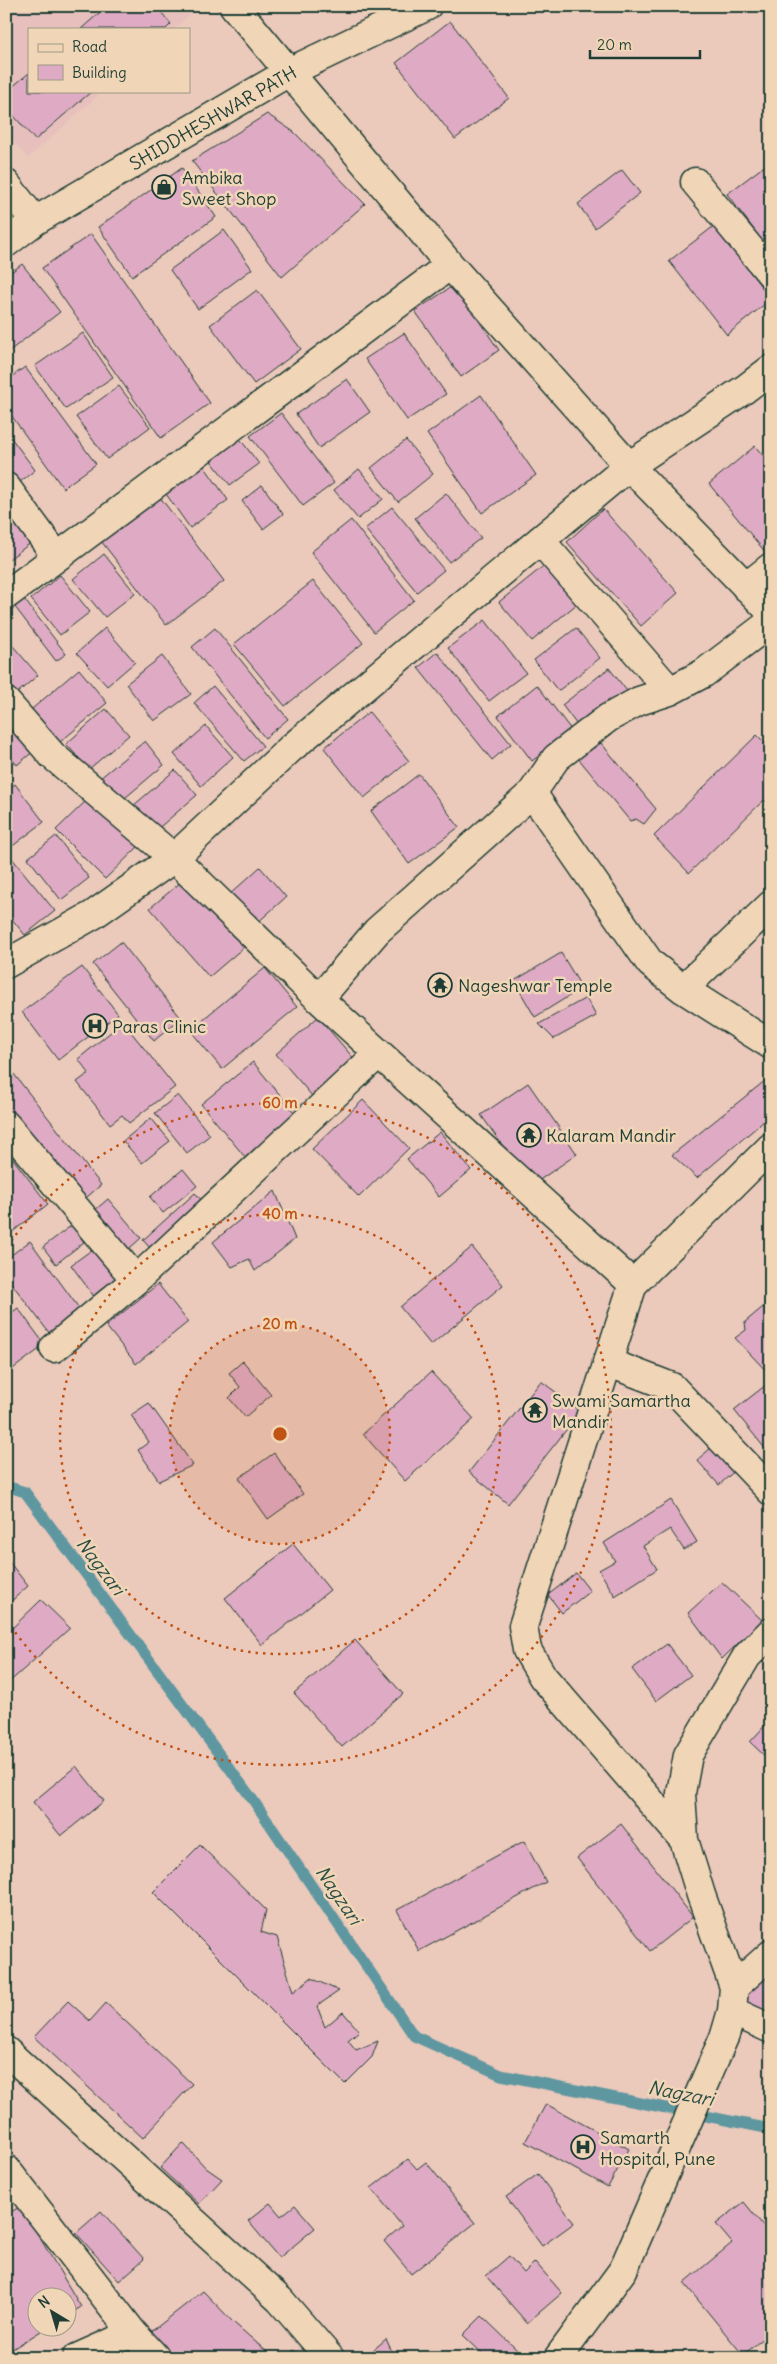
<svg xmlns="http://www.w3.org/2000/svg" width="777" height="2364" viewBox="0 0 777 2364" font-family="Delius,sans-serif">
	<rect width="100%" height="100%" fill="#ebc9bb"/>
	<filter id="ink" filterUnits="userSpaceOnUse"><feTurbulence type="fractalNoise" baseFrequency=".02" numOctaves="2"/><feDisplacementMap in="SourceGraphic" scale="10" xChannelSelector="R" yChannelSelector="G"/><feConvolveMatrix kernelMatrix="1 2 1 2 8 2 1 2 1" color-interpolation-filters="sRGB"/></filter>
	<g filter="url(#ink)">
		<path fill="#e7c0bd" d="M6,6H199L174,29H29V91H103L28,158L6,133Z"/>
		<g fill="none" stroke-linecap="round" stroke-linejoin="round">
			<path stroke="#5e97a0" stroke-width="11" d="M6,1486L25,1492L253,1800L414,2036L501,2075L771,2129"/>
		</g>
		<path fill="#dfaac3" stroke="#1f3d34" d="M107,6H156L171,24L166,29H81Z
			M450,21L509,98L455,139L396,63Z
			M29,73V91H92L35,140L6,107V92Z
			M267,114L294,132L365,204L282,277L192,161Z
			M771,161V252L727,194Z
			M182,168L216,217L132,276L98,227Z
			M622,170L640,193L595,228L578,204Z
			M714,226L771,299L727,335L669,261Z
			M224,230L252,269L198,309L170,270Z
			M91,234L210,403L161,438L42,268Z
			M22,264L60,312L8,352L6,276Z
			M454,285L499,350L461,377L415,311Z
			M257,290L301,349L254,384L210,325Z
			M83,333L113,377L66,409L35,366Z
			M404,333L446,394L407,420L365,359Z
			M25,367L96,464L63,488L6,408V381Z
			M347,379L370,412L319,448L296,414Z
			M119,386L150,427L107,459L76,417Z
			M481,395L536,475L482,513L427,434Z
			M281,413L334,483L303,506L250,436Z
			M6,431L35,470L15,486L6,474Z
			M237,435L259,464L230,485L208,457Z
			M406,440L433,474L398,502L371,468Z
			M755,446L771,465V559L709,484Z
			M204,466L228,500L190,528L166,494Z
			M359,469L383,499L358,519L334,490Z
			M262,485L283,514L263,529L242,501Z
			M156,492L224,581L166,625L98,537Z
			M446,493L481,538L449,562L415,518Z
			M6,504L35,540L9,559L6,555Z
			M392,507L444,570L417,592L365,529Z
			M603,509L678,593L641,626L567,542Z
			M351,520L414,600L374,632L311,552Z
			M104,554L135,593L105,617L73,579Z
			M546,564L578,603L532,641L499,602Z
			M60,575L90,612L60,635L31,599Z
			M313,581L363,643L285,706L234,644Z
			M24,599L66,654L56,661L15,607Z
			M485,620L526,673L489,701L448,648Z
			M105,628L135,662L107,686L77,653Z
			M215,628L288,719L265,738L192,647Z
			M576,628L600,658L558,691L534,660Z
			M6,638L38,675L15,695L6,684Z
			M437,652L511,744L492,760L418,668Z
			M162,656L191,694L154,721L126,684Z
			M609,668L627,691L580,729L562,705Z
			M79,669L107,703L54,747L26,714Z
			M537,685L572,731L532,761L498,716Z
			M213,686L263,746L244,761L194,703Z
			M106,709L129,735L89,769L66,744Z
			M369,712L409,761L364,798L324,748Z
			M6,715L35,750L17,765L6,752Z
			M206,726L233,757L201,786L174,754Z
			M757,735L771,749V807L764,800L689,873L654,836Z
			M145,741L164,765L119,803L99,779Z
			M601,743L656,809L644,824L636,819L630,821L578,758Z
			M175,770L197,795L154,832L133,806Z
			M419,774L459,827L409,864L371,811Z
			M15,784L44,822L10,848L6,843V791Z
			M89,798L138,847L105,879L56,830Z
			M56,836L89,878L61,900L28,858Z
			M11,857L55,911L25,935L6,912V861Z
			M260,867L286,897L255,925L228,896Z
			M186,878L244,947L209,977L150,908Z
			M121,942L181,1018L154,1041L93,964Z
			M561,953L582,988L535,1017L514,981Z
			M82,967L118,1014L58,1060L22,1012Z
			M265,968L297,1007L222,1069L190,1030Z
			M586,998L596,1016L554,1039L539,1024Z
			M318,1017L356,1061L313,1097L276,1054Z
			M123,1022L175,1087L129,1123L122,1115L110,1124L77,1082L89,1073L78,1059Z
			M253,1062L302,1122L250,1163L201,1104Z
			M6,1064L101,1185L80,1203L6,1110Z
			M771,1076V1115L697,1178L672,1155Z
			M528,1083L577,1154L531,1186L481,1115Z
			M178,1095L210,1135L187,1153L155,1113Z
			M363,1100L409,1148L359,1197L312,1149Z
			M151,1118L170,1141L142,1163L123,1141Z
			M440,1132L471,1170L439,1197L407,1159Z
			M10,1155L48,1204L6,1237V1158Z
			M183,1169L197,1186L163,1213L150,1197Z
			M275,1191L295,1239L255,1271L249,1259L232,1267L213,1242Z
			M195,1193L209,1208L156,1255L143,1240Z
			M108,1199L141,1238L122,1255L88,1216Z
			M72,1225L84,1242L56,1264L43,1247Z
			M30,1241L84,1315L53,1338L6,1276V1259Z
			M97,1246L125,1282L98,1302L71,1265Z
			M472,1247L503,1285L431,1345L400,1307Z
			M158,1284L188,1322L136,1364L106,1326Z
			M763,1307L771,1316L770,1375L735,1338L746,1330L745,1322Z
			M18,1308L45,1345L6,1374V1317Z
			M243,1361L271,1395L245,1417L229,1398L240,1387L229,1373Z
			M431,1372L474,1419L405,1481L363,1434Z
			M541,1381L581,1411L508,1504L469,1472Z
			M771,1381V1456L734,1410Z
			M149,1403L193,1465L159,1481L138,1450L149,1442L131,1415Z
			M718,1442L740,1466L719,1485L697,1460Z
			M274,1453L303,1494L268,1519L239,1478Z
			M671,1500L697,1542L684,1550L670,1529L643,1546L657,1569L615,1596L599,1570L615,1561L604,1543Z
			M293,1544L330,1590L262,1645L225,1598Z
			M6,1558L28,1586L6,1606Z
			M576,1573L590,1591L562,1613L548,1595Z
			M722,1582L762,1620L722,1659L688,1613Z
			M41,1600L70,1628L6,1685V1634Z
			M355,1640L403,1694L342,1747L294,1693Z
			M667,1644L691,1675L656,1701L632,1669Z
			M771,1719V1762L750,1742Z
			M76,1766L104,1801L61,1836L33,1802Z
			M621,1824L693,1917L650,1951L577,1858Z
			M524,1841L546,1882L419,1951L397,1910Z
			M200,1845L266,1910L261,1932L277,1937L293,1992L311,1978L339,1991L317,2006L325,2027L343,2012L359,2031L348,2040L356,2050L378,2041L372,2057L345,2084L153,1892Z
			M771,1960V2022L740,2008L744,1987Z
			M68,2001L90,2021L106,2003L192,2084L143,2138L34,2037Z
			M546,2104L629,2149L608,2187L525,2142Z
			M183,2143L206,2168L222,2179L199,2204L160,2168Z
			M408,2159L417,2169L426,2162L475,2223L411,2274L384,2241L402,2226L371,2188Z
			M538,2174L574,2223L542,2246L506,2197Z
			M6,2191L14,2200L6,2207Z
			M744,2202L771,2235V2332L743,2355L684,2283L732,2243L716,2224Z
			M270,2203L281,2216L295,2205L315,2228L279,2258L248,2221Z
			M21,2206L81,2307L68,2315V2296H38V2326H49L6,2353V2215Z
			M101,2211L144,2259L119,2281L76,2233Z
			M509,2256L524,2273L535,2262L562,2293L527,2323L486,2276Z
			M203,2291L233,2322L267,2352L259,2358H247L245,2355L241,2358H174L151,2332Z
			M482,2316L517,2350L510,2358H487L463,2335Z
			M386,2339L395,2358H364Z
			M294,2350L300,2358H284Z"/>
		<g fill="none" stroke-linecap="round" stroke-linejoin="round">
			<g stroke="#1f3d34" stroke-width="31">
				<path id="minor" d="M234,6L450,265L629,466L771,612
					M695,182L771,274
					M6,184L35,221
					M6,243L35,221L289,72L427,6
					M6,487L57,557
					M540,540L670,691
					M746,587L771,567
					M6,595L450,265
					M6,702L53,756L174,858L319,999L633,1284
					M532,793L650,963L683,989L771,1045
					M6,964L93,915L174,858L290,749L629,466L745,389L771,369
					M683,989L771,905
					M319,999L377,931L532,793L556,758L608,718L639,701L670,691L704,673L771,622
					M6,1125L136,1280
					M54,1348L136,1280L378,1054
					M607,1362L672,1387L771,1491
					M684,1840L543,1677L527,1650L523,1626L633,1284L771,1147
					M734,1987L771,1954
					M732,2011L771,2029
					M6,2051L280,2300L330,2358
					M6,2169L133,2333L156,2358
					M77,2358L133,2333
					M558,2358L623,2270L725,2035L732,2011L734,1987L701,1895L684,1840L681,1793L688,1755L747,1656L771,1632"/>
			</g>
			<use href="#minor" stroke="#f0d6b7" stroke-width="28"/>
		</g>
	</g>
	<circle cx="280" cy="1434" r="110" fill="#c05314" fill-opacity=".12"/>
	<g fill="none" stroke="#c05314" stroke-width="2.5" stroke-dasharray="2.5 5">
		<circle cx="280" cy="1434" r="110"/>
		<circle cx="280" cy="1434" r="220"/>
		<path d="M7 1247A331 331 0 1 1 7 1621"/>
	</g>
	<defs>
		<g id="shop-ring" transform="scale(1.25)"><circle r="9.5" fill="#f0d6b7" stroke="#1f3d34" stroke-width="1.5"/><path d="M-5-2.5h2.3a2.7 3.5 0 0 1 5.4 0H5L5.5 6h-11ZM-1.5-2.5h3a1.5 2.3 0 0 0-3 0Z" fill="#1f3d34"/></g>
		<g id="temple-ring" transform="scale(1.25)"><circle r="9.5" fill="#f0d6b7" stroke="#1f3d34" stroke-width="1.5"/><path d="M0-6L5-2H3V0L6.5 2.5H4V6H1.5V3h-3V6H-4V2.5H-6.5L-3 0V-2H-5Z" fill="#1f3d34"/></g>
		<g id="hospital-ring" transform="scale(1.25)"><circle r="9.5" fill="#f0d6b7" stroke="#1f3d34" stroke-width="1.5"/><path d="M-5-5h3v3.5h4V-5h3V5h-3V1.5h-4V5h-3Z" fill="#1f3d34"/></g>
	</defs>
	<g fill-rule="evenodd">
		<use href="#shop-ring" x="164" y="187"/>
		<use href="#temple-ring" x="440" y="985"/>
		<use href="#hospital-ring" x="95" y="1026"/>
		<use href="#temple-ring" x="529" y="1135"/>
		<use href="#temple-ring" x="535" y="1410"/>
		<use href="#hospital-ring" x="583" y="2147"/>
	</g>
	<g text-anchor="middle" dominant-baseline="central" stroke-width="5" stroke-linejoin="round" paint-order="stroke">
		<g font-size="18" fill="#1f3d34" stroke="#f0d6b7">
			<text transform="translate(213 118) rotate(-30)">SHIDDHESHWAR PATH</text>
		</g>
		<g font-size="18" fill="#1f3d34" stroke="#f0d6b7" text-anchor="start">
			<text x="182" y="177">Ambika<tspan x="182" dy="21">Sweet Shop</tspan></text>
			<text x="458" y="985">Nageshwar Temple</text>
			<text x="112" y="1026">Paras Clinic</text>
			<text x="546" y="1135">Kalaram Mandir</text>
			<text x="552" y="1400">Swami Samartha<tspan x="552" dy="21">Mandir</tspan></text>
			<text x="600" y="2137">Samarth<tspan x="600" dy="21">Hospital, Pune</tspan></text>
		</g>
		<g font-size="19" font-style="italic" fill="#2a4c46" stroke="#f0d6b7">
			<text transform="translate(101 1566) rotate(53)">Nagzari</text>
			<text transform="translate(339 1895) rotate(56)">Nagzari</text>
			<text transform="translate(681 2093) rotate(11)">Nagzari</text>
		</g>
	</g>
	<circle cx="280" cy="1434" r="8" fill="#c05314" stroke="#f0d6b7" stroke-width="2.5"/>
	<g font-size="15" text-anchor="middle" font-weight="bold" fill="#c05314" stroke="#f0d6b7" stroke-width="5" stroke-linejoin="round" paint-order="stroke">
		<text x="280" y="1108">60 m</text>
		<text x="280" y="1219">40 m</text>
		<text x="280" y="1329">20 m</text>
	</g>
	<rect width="777" height="2364" fill="none" stroke="#f0d6b7" stroke-width="25"/>
	<rect x="12" y="12" width="752" height="2339" fill="none" stroke="#1f3d34" stroke-width="2" filter="url(#ink)"/>
	<rect x="28" y="28" width="162" height="65" fill="#f0d6b7" stroke="#9c9983"/>
	<rect x="38" y="44" width="25" height="8" fill="#f0d6b7" stroke="#9c9983"/>
	<text x="72" y="52" font-size="15" fill="#1f3d34">Road</text>
	<rect x="38" y="65" width="25" height="15" fill="#dfaac3" stroke="#9c9983"/>
	<text x="72" y="78" font-size="15" fill="#1f3d34">Building</text>
	<g transform="translate(52 2312) rotate(322)"><circle r="24" fill="#f0d6b7" stroke="#9c9983"/>
	<path d="M0-4L9 19L0 12L-9 19Z" fill="#1f3d34"/>
	<text y="-8" font-size="14" font-weight="bold" text-anchor="middle" fill="#1f3d34">N</text>
	</g>
	<path d="M590 50v8h110v-8" fill="none" stroke="#1f3d34" stroke-width="2.5"/>
	<text x="597" y="50" font-size="15" fill="#1f3d34" stroke="#f0d6b7" stroke-width="4" paint-order="stroke">20 m</text>
</svg>
